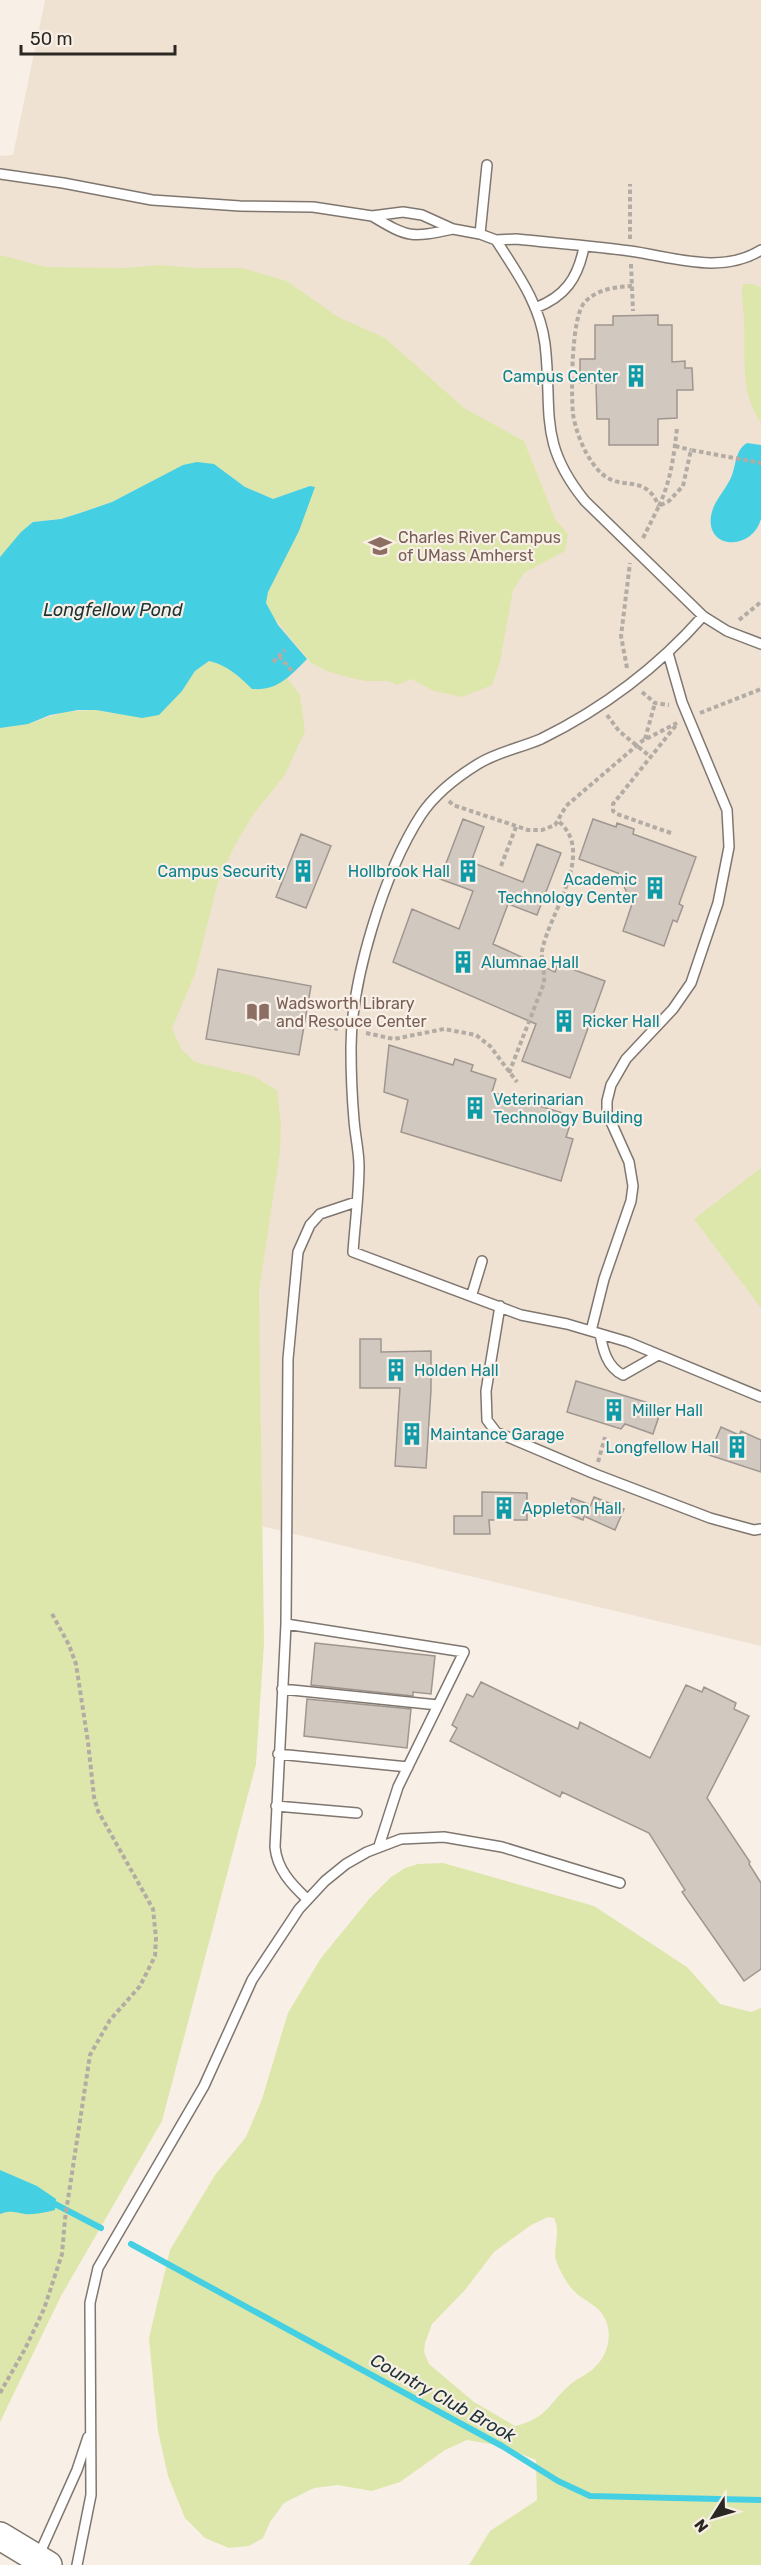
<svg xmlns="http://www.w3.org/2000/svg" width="761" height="2565" viewBox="0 0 761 2565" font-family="Rubik,sans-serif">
	<rect width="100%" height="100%" fill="#f8efe6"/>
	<path fill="#f0e2d3" d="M45,0H761V1646L261,1526L0,936V156L13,155Z"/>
	<path fill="#dde7ac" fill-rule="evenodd" d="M0,255L46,267L125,268L158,265L197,268H242L287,281L338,317L385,338L464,408L524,441L555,519L568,534L565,551L524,573L513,590L500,662L492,685L462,697L434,691L411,679L397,685L388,681H365L347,677L327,671L311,663L270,613L266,603L268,592L315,487L310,486L273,499L245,487L214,464L183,465L112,502L61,519L33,522L0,557Z
		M743,284H752L761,287V423C739,391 746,357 744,321C744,309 740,296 743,284Z
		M209,661C228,665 239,676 253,689L278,684L287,678L300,695L305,731L285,775L252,816L233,849L217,885L196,971L172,1029L182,1050L195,1062L253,1076L277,1090L281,1125L280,1152L259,1291L264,1643L256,1764L162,2121L61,2296L0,2422V728L28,724L64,712L96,710L117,714L182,691L195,671Z
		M761,1168V1308L694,1219Z
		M443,1863L594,1906L687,1967L720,2004L751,2012L761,2008V2565H469L490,2531L537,2500L536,2460L502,2446L467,2440L445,2450L400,2482L372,2491L338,2485L314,2488L284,2503L270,2522L263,2538L249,2546L229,2548L205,2538L185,2518L168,2476L158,2431L149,2338L170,2250L215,2175L246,2137L262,2099L288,2013L321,1958L370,1898L391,1877L405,1868L418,1864ZM548,2217L554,2218C562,2235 551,2250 557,2263C560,2271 567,2284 573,2290C580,2298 591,2302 599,2310C614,2326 611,2352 595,2367C589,2374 579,2377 572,2383C549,2402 549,2418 515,2426L474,2402L429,2364L424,2352L425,2343L432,2324L465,2290L494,2252L531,2225Z"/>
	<path fill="#44cfe3" d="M747,443L761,445C761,462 761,505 761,519C752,551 706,550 711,516C713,501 727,489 732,475C736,464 736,449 747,443Z
		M197,462L214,464L245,487L273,499L310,486L315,487L299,531L268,592L266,603L278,625L307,659C290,676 278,691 252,689C239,676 227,665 209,661L195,671L182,691L159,715L142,718L96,710H78L50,715L28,724L0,728V557L21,532L33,522L61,519L83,512L112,502L183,465Z
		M0,2170L37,2186L56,2199L55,2210C46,2212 35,2215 25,2214C15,2212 10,2210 0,2214Z"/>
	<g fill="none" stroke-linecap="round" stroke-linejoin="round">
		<path stroke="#44cfe3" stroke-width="6" d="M55,2204L101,2228
			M131,2244L502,2446L558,2481L590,2496L761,2500"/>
	</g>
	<path fill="#d1c8c0" stroke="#9f978f" stroke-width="1.5" d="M658,315V325H672V362L685,361V368H692L693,390H677V418L658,419V445H609V419H597L596,383H580V359H595V325H613V316Z
		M463,819L484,827L471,862L523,882L537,844L561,853L537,915L508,904L493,944L555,972L558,964L605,981L570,1078L522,1061L536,1024L393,962L412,909L459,929L473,891L440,879Z
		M593,819L616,827L617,823L634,829L633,834L696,857L679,904L683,906L677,922L673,920L664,946L623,931L632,904L618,873L579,859Z
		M301,834L331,846L306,908L276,897Z
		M218,969L311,986L299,1055L206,1039Z
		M389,1045L453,1065L455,1059L473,1065L471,1071L496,1079L492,1092L573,1116L566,1137L573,1139L561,1181L401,1132L408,1100L384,1092Z
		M360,1339H381V1352L431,1351V1390L426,1468L395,1466L400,1388H360Z
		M576,1381L662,1407L653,1434L625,1424L621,1429L567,1412Z
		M721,1427L739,1435L741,1431L761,1440V1472L709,1455Z
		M482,1492L527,1493V1520H489L490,1534H454V1516H482Z
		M594,1497L624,1509L615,1530L586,1517Z
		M572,1498L588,1504L583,1520L566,1513Z
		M315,1643L435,1656L431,1694L413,1692V1696L311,1685Z
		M481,1682L578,1729L580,1722L650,1758L686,1685L702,1692L704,1687L736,1703L734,1709L749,1716L707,1798L750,1862L749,1864L761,1883V1969L744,1981L682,1892L685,1890L649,1833L562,1792L560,1797L450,1741L457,1728L452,1725L467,1694L473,1697Z
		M307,1699L411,1709L407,1748L304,1736Z"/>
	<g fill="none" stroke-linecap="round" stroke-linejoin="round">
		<g stroke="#7f776f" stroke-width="12">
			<path id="service" d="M0,174L63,183L152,200L240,206L313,207L372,216L403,212L422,215L453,229L480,234L496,240L516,239C554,243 592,246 630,251C673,257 721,275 761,250
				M372,216C409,238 410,238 453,229
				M480,234L487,165
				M496,240C517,273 540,304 545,344C553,411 537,442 585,501L703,616L727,631L761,644
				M535,308C565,297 578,278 584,247
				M703,616C658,667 602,709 541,739C520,748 497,752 478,764C457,777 435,794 421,815C384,872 351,981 351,1048C351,1072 352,1097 354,1120C355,1135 359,1151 359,1166C359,1194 355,1223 353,1252L521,1315L567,1324L628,1342L761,1397
				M472,1294L482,1261
				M500,1306L486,1391L487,1420L496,1432L595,1474L710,1518L754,1530L761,1529
				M591,1331L604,1279L631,1201L633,1186L629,1162L607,1113V1101L611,1085L626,1059L673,1009L691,983L718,903L729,847L727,810L682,702L668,653
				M600,1334C603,1350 607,1367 623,1375L658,1355
				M286,1624L288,1359L298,1252L310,1225L320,1214L356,1202
				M282,1689L438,1705
				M278,1754L408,1767
				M276,1806L357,1813
				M307,1899C291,1884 277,1869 275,1847L286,1624L464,1652L398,1787L379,1846
				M38,2557L77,2470L88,2437
				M77,2565L91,2495L90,2303L98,2268L204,2086L252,1980L299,1909L325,1881L346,1864L367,1852L401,1839L444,1837L502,1847L620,1883"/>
		</g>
		<g stroke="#7f776f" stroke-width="30">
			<path id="secondary" d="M0,2536L48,2565"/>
		</g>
		<path stroke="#b3aca4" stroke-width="4" stroke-dasharray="4.5 3" stroke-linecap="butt" d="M630,239V184
			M631,264L633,311
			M632,286C616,287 597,289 585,302C571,315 571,394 573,414C576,432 583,450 594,465C618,498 642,468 659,506
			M675,446L691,450
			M659,506C671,480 674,455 677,428
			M643,538L659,506L669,501L683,486L691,450L761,463
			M739,620L761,602
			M279,656L293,672
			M273,662L285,650
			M627,668L621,636L630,563
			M642,692L655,703L669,705
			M700,713L761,689
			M607,715L619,731L652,758
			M645,739L655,703
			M449,801L453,805L528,830H542L555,825L566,806L642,741L677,723
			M671,833L617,814L613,811V804L677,724
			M501,866L516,827
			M312,1024L338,1029
			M366,1033L394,1039L444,1029L476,1035L490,1046L517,1082
			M509,1073L544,983C545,973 541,958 542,951C549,913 597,852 558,821
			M598,1462L605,1437
			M0,2393L25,2349L44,2309L62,2254L65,2219L90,2055L110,2020L140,1986L155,1956L156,1938L153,1909L98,1811L94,1797L88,1742L76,1664L69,1645L51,1612"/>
		<use href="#service" stroke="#fff" stroke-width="9"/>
		<use href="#secondary" stroke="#fff" stroke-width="27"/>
	</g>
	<defs>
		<g id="building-bare" transform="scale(1.8)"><path d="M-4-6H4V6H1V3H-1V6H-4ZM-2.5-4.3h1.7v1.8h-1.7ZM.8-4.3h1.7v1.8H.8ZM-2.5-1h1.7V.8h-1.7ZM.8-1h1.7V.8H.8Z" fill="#0f9aa8" stroke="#f8efe6" stroke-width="2.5" paint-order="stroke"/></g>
		<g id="university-bare" transform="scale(1.8)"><path d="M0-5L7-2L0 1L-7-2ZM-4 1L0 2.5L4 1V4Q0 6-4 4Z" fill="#8d6e63" stroke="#f8efe6" stroke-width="2.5" paint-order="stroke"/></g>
		<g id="library-bare" transform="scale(1.8)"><path d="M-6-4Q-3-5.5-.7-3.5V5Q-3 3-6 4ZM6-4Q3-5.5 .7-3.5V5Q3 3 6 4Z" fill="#8d6e63" stroke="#f8efe6" stroke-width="2.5" paint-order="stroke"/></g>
	</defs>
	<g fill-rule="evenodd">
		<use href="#building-bare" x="636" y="376"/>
		<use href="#university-bare" x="380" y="546"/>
		<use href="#building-bare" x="303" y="871"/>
		<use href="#building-bare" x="468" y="871"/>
		<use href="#building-bare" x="655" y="888"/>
		<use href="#building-bare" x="463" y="962"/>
		<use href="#library-bare" x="258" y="1012"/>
		<use href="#building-bare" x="564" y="1021"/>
		<use href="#building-bare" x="475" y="1108"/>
		<use href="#building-bare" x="396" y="1370"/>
		<use href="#building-bare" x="614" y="1410"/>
		<use href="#building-bare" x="412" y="1434"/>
		<use href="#building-bare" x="737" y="1447"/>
		<use href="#building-bare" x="504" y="1508"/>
	</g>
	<g text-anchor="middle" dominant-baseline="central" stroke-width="4.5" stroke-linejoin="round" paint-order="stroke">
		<g font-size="16" fill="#0d838f" stroke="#f8efe6" text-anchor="start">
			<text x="618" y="376" text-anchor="end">Campus Center</text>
			<text x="285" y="871" text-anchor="end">Campus Security</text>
			<text x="450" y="871" text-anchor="end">Hollbrook Hall</text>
			<text x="637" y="879" text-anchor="end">Academic<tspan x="637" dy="18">Technology Center</tspan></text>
			<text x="481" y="962">Alumnae Hall</text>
			<text x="582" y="1021">Ricker Hall</text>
			<text x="493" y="1099">Veterinarian<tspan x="493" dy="18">Technology Building</tspan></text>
			<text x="414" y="1370">Holden Hall</text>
			<text x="632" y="1410">Miller Hall</text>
			<text x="430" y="1434">Maintance Garage</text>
			<text x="719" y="1447" text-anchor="end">Longfellow Hall</text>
			<text x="522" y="1508">Appleton Hall</text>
		</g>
		<g font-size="16" fill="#785e54" stroke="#f8efe6" text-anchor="start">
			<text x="398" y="537">Charles River Campus<tspan x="398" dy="18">of UMass Amherst</tspan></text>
			<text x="276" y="1003">Wadsworth Library<tspan x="276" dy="18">and Resouce Center</tspan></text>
		</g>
		<g font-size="18" font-style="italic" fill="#1c3337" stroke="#f8efe6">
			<text x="113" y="610">Longfellow Pond</text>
			<text transform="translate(443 2398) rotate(29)">Country Club Brook</text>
		</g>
	</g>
	<g transform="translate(713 2517) rotate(233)" stroke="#f8efe6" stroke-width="4.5" paint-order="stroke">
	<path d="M0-4.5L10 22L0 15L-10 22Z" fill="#2b2824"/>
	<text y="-9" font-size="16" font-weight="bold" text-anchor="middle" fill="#2b2824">N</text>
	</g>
	<path d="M21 45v9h154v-9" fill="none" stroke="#2b2824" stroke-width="3"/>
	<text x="30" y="45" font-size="18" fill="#2b2824" stroke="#f8efe6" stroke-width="4.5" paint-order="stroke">50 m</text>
</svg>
